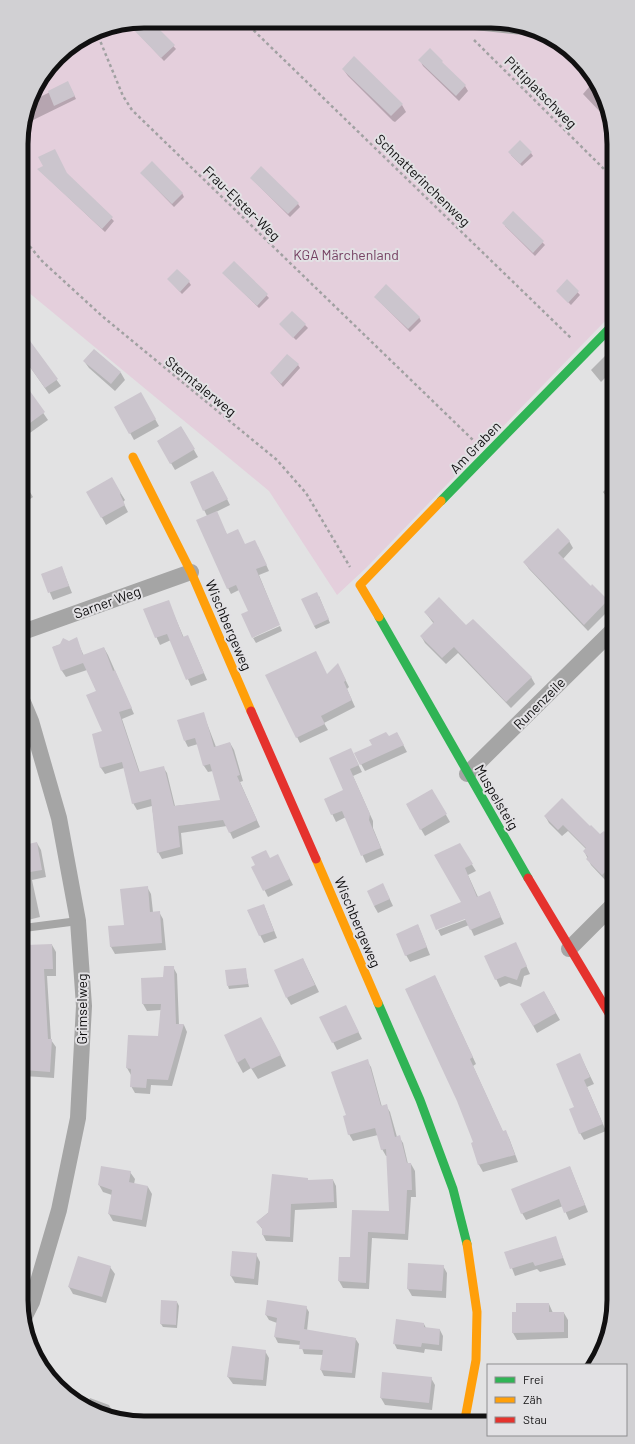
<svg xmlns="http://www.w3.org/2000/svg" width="635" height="1444" viewBox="0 0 635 1444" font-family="Barlow,sans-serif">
	<rect width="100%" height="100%" fill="#e2e2e3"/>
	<path fill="#e4cfdc" d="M144,21L515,23L572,52L593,76L610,112V316L367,567L337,595L269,491L22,287L21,136L34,89L63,52L97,30Z"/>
	<path fill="#0003" d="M143,21H150L176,49L164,61L133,28Z
		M420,60L445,67L465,86L468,91L459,101L423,66Z
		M343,69L402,105L406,112L395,122L393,121L348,76Z
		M595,80L609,111L604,116L583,94Z
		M68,83L76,99L25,124L30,102Z
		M531,153L533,156L522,166L511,155Z
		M38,169L66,174L114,221L105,232Z
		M141,173L182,193L184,197L174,207Z
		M251,178L298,204L300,207L290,217Z
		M513,213L545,245L535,256L505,226Z
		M234,262L269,298L259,308L223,273Z
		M168,279L189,282L191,285L182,294Z
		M567,281L580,295L571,305L557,291Z
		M375,297L419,317L421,321L410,332Z
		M292,312L308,328L296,340L280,324Z
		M22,332L61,386L49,394L28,364L24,367L22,365Z
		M94,350L121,373L125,380L115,391L89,368L84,361Z
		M611,350V379L609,380L606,377L601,382L591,370Z
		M298,365L300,368L283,387L271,373Z
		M29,392L48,420L27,435L22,429V397Z
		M141,394L159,426L134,440L116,408Z
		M181,427L198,457L175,470L158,441Z
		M216,477L230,505L216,512L227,535L245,545L258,547L269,571L259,575L279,624L249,611L239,590L231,594L228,588L207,516L191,483Z
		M22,479L33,497L23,504Z
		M112,479L125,500L123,502L128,512L106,525L88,492Z
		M611,484V503L603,492Z
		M569,541L573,548L563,559L591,588L592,586L608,601L611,608L588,631L529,569L524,562Z
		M62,568L72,593L53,600L42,574Z
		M319,596L330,623L316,629L314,626Z
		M168,601L184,638L191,643L207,680L191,686L171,640L160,645L144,610Z
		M425,612L466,627L531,677L535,684L511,708L458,653L446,664L425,643L421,636L434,624Z
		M280,626L282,631L256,643L253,638Z
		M76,639L84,656L104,648L108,655L134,714L122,719L140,773L163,767L167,773L175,806L221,801L213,771L208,772L204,766L198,744L188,747L185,741L203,713L216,747L230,743L234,750L243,781L240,782L260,827L233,839L227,826L181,833L183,854L162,859L158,852L152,806L137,810L133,803L124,768L105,774L101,768L103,732L97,692L87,670L66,677L62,671L53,647Z
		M341,671L349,687L347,689L355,707L324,723L328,730L300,743L297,737L328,676Z
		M397,733L407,752L365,771L361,764Z
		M354,756L362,772L353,776L373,821V828L384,855L366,863L346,817L336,822L325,799L344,791L330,758Z
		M432,790L450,822L425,836L407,805Z
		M545,816L609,838L611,836L612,875L606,881L591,865L584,851L586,849L568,831L562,836L549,823Z
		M37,843L41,850L46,877L32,880L40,917L24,921V846Z
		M459,844L476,871L468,875L478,897L493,899L504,924L474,936L469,925L441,936L438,930L470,918Z
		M270,859L281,862L293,885L268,897L253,867Z
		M147,887L151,894L153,912H159L163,919L166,950L115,954L111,947Z
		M386,891L393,906L378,913L374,906Z
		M264,905L277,938L264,943L248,911Z
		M418,925L430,955L410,962L406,955Z
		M52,945L56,952V976H47L51,1040L56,1047L54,1078L24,1076V994H28Z
		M519,950L530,974L524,976L521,987L509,983L500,987L485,956Z
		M303,959L319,992L291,1005L287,998Z
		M173,967L177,974L179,1025H184L187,1032L172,1086L151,1085L150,1094L135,1093L131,1086V1075L127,1068L159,1037L161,1010L147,1011L143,1004L142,979L164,978Z
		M245,969L249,987L229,989L228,986Z
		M435,976L476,1064L473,1066L503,1132L505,1131L509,1138L518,1162L483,1172L479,1165L472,1144L475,1143Z
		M544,992L560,1020L537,1033L522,1005Z
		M349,1013L362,1039L337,1050L321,1018Z
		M267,1029L286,1066L258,1079L251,1068L243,1073L237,1062Z
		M580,1055L594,1084L587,1087L606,1131L584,1140L580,1133L575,1107Z
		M367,1061L371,1067L382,1107L386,1106L390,1112L397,1137H399L403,1143L408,1164H411L415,1171L416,1197H411L408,1240L372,1238L369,1289L343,1288L339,1281L351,1258L353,1211L390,1213L388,1156H386L382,1149L378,1135L353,1141L349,1134L347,1116Z
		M570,1167L588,1212L569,1220L563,1206L526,1220L522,1213Z
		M130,1172L135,1179L134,1184L148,1187L152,1194L146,1227L113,1221L109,1214L112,1195L103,1192L99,1185Z
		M308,1179V1181L333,1180L336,1186L337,1208L295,1210L293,1242L266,1241L263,1235V1230L257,1222Z
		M555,1237L566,1265L540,1272L537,1269L515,1276L506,1253Z
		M233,1252L256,1254L260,1262L258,1285L235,1283L231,1276Z
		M443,1266L447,1273L446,1298L412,1296L408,1289Z
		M110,1267L115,1274L106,1303L73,1294L69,1287Z
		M177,1302L179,1306L177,1328L163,1327L161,1324Z
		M549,1304L553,1313H564L568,1320V1338L517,1340L513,1333L517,1313Z
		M306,1307L309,1312L307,1331L355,1338L359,1344L355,1378L324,1376L321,1370L323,1355L304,1354L301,1345L278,1343L275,1337L277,1323L269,1320L266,1315Z
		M424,1324L426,1328L440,1330L443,1336L442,1351L425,1349L424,1353L397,1349L394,1343Z
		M265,1351L269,1358L266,1386L233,1384L228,1377Z
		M431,1378L435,1385L432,1410L385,1405L381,1398Z
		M90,1398L109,1405L113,1412L112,1416L88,1405Z"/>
	<path fill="#cbc5cd" d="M144,21H151L175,45L161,58L128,24Z
		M430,48L443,61L442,62L466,85L456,96L418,60Z
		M354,56L403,104L391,116L342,69Z
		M68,81L75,96L54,106L48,91Z
		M520,140L532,152L520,164L508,152Z
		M55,149L67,173L113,217L102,229L37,169L43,166L38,157Z
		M152,161L183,193L172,204L140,173Z
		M261,166L299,203L288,214L250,178Z
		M513,211L544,241L533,253L502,223Z
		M234,261L268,294L257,306L222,273Z
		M177,269L190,281L180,292L167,279Z
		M567,279L579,291L568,303L556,291Z
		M386,284L420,317L408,329L374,297Z
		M292,311L306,324L293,338L279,324Z
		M22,330L58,379L45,388L22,356Z
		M94,349L121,372L111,384L83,361Z
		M287,354L299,364L281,384L270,373Z
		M22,380L45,412L22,429Z
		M141,392L156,419L129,434L114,407Z
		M181,426L195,449L170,464L157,441Z
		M213,471L228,499L203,511L190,482Z
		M112,477L121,493L120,494L125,505L101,518L86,492Z
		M217,511L227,534L238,529L245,544L255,540L267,565L256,569L280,625L252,638L241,614L248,611L236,585L227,589L196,520Z
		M558,528L570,541L558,553L591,586L592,584L608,600L584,625L523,562Z
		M62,566L69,586L48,593L41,574Z
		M317,592L329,619L314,626L301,599Z
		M439,597L466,625L473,619L532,677L506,702L454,647L442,658L420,636L434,622L424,612Z
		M169,600L183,637L188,635L204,673L186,680L167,634L155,638L143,609Z
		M77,637L83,655L104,647L113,671L115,670L132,708L119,712L139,772L164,766L174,806L220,800L210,764L203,766L195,738L184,741L177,720L204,712L214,747L230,742L240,775L237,776L257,820L229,833L223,820L178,826L180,847L157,853L151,799L132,804L122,762L100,768L92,734L102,731L86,695L96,691L83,663L61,671L52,647L60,644L63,638L69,641Z
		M316,651L327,674L338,663L346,680L344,682L352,700L321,716L325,724L296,738L265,675Z
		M386,732L389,736L397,732L404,745L360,765L354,753L372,745L369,740Z
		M351,748L359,765L350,769L370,814L369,820L381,848L361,856L342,811L331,815L324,799L343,790L329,758Z
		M432,789L447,814L420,830L406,804Z
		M562,798L590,826L591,825L600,834L604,831L612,840V865L602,875L586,859L588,857L583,851L586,848L563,825L558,830L544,816Z
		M37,842L42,870L24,873V845Z
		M460,843L473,864L465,868L477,897L490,891L501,917L470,930L465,919L436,930L430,915L461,902L434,855Z
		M266,850L270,858L278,854L290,879L263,891L251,867L255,865L251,857Z
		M383,883L390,899L374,906L367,891Z
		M148,886L150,912L160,911L162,943L110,947L108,926L124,925L120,889Z
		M264,904L274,931L259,936L247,910Z
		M418,924L427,947L405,956L396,934Z
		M516,942L527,966L521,969L517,980L505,976L495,980L484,956Z
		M52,944L53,969H44L48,1039H52L50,1072L24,1070V993H27L26,945Z
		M303,958L315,985L286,998L274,970Z
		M164,966H174L176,1024H184L168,1080L147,1079L146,1088L130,1087L131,1069L126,1068L128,1035L158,1036L161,1004H142L141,978L163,977Z
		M246,968L248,984L227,986L225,970Z
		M435,975L473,1057L470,1059L503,1131L506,1130L515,1155L478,1165L471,1143L473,1142L457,1101L405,989Z
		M544,991L556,1013L533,1026L520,1004Z
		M346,1005L359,1032L332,1043L319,1017Z
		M261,1017L281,1055L251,1069L245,1058L237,1063L224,1035Z
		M580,1053L590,1077L584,1080L603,1124L579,1134L569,1109L574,1107L556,1064Z
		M368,1059L381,1106L387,1104L395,1137L400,1135L407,1163H411L412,1190H407L405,1234L368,1232L366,1283L338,1281L339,1257H350L352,1210L389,1211L386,1149L381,1150L375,1128L348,1135L343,1116L346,1115L331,1072Z
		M101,1166L131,1171L129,1182L148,1186L142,1220L108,1214L112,1190L98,1185Z
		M570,1166L585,1205L564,1213L559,1199L521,1214L511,1189Z
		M272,1174L308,1178V1180L333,1179L334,1202L291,1204L290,1237L262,1235V1228L256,1222L268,1213Z
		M556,1236L563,1258L535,1266L533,1262L510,1269L504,1252Z
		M232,1251L257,1253L254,1279L230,1276Z
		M78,1256L111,1266L102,1297L68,1287Z
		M408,1263L444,1265L442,1291L407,1289Z
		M161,1300L177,1301L176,1325L160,1324Z
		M267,1300L307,1306L304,1329L356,1338L352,1373L320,1370L323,1350L299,1349L300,1341L274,1337L277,1318L265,1315Z
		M516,1303H549V1312H564V1332L512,1333V1312H516Z
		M396,1319L424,1323V1327L440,1329L439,1345L422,1343L421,1347L393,1344Z
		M232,1346L266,1350L263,1380L227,1377Z
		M382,1372L432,1377L429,1403L380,1398Z"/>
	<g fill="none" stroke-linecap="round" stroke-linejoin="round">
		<path stroke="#a1a1a2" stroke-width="2.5" stroke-dasharray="3 3" stroke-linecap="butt" d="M245,22L572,339
			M96,31L123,96L132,110L473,440
			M474,40L610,175
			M22,237L42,261L102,316L277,460L306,493L350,567"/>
		<path stroke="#a5a5a5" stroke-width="8" d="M447,23L532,32
			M24,928L78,921"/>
		<path stroke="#a5a5a5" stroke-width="16" d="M23,632L191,572
			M23,702L31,721L59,818L78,921L84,1006L78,1118L59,1210L32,1302L25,1316
			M467,774L611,632
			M569,949L612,906"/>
		<path stroke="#30b455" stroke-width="9" d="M441,501L610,328
			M379,617L528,878
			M378,1003L420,1100L453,1189L467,1244"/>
		<path stroke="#ff9f0a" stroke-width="9" d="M133,457L191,572L251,711
			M379,617L360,585L441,501
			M316,859L378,1003
			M465,1419L476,1360L477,1312L467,1244"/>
		<path stroke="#e5322d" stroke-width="9" d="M251,711L316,859
			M528,878L613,1020"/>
	</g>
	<g text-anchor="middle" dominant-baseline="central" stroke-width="4" stroke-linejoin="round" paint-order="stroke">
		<g font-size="14" fill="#111011" stroke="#e2e1e4">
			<text transform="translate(541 92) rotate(45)">Pittiplatschweg</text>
			<text transform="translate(423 180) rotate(44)">Schnatterinchenweg</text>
			<text transform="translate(242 203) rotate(44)">Frau-Elster-Weg</text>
			<text transform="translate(201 386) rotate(39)">Sterntalerweg</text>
			<text transform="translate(475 447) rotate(-46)">Am Graben</text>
			<text transform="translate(107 602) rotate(-20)">Sarner Weg</text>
			<text transform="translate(229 625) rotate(67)">Wischbergeweg</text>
			<text transform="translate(539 703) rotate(-45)">Runenzeile</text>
			<text transform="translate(497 797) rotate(60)">Muspelsteig</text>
			<text transform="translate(358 922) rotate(67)">Wischbergeweg</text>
			<text transform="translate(81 1009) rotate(-90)">Grimselweg</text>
		</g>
		<g font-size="14" fill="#754062" stroke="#e2e1e4">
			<text x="346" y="254">KGA Märchenland</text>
		</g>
	</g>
	<path d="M0 0H635V1444H0ZM144 28H491A116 116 0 0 1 607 144V1300A116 116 0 0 1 491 1416H144A116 116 0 0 1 28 1300V144A116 116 0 0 1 144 28Z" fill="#d1d0d3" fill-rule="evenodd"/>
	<path fill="none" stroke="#111011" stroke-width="5" d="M144 28H491A116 116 0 0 1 607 144V1300A116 116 0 0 1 491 1416H144A116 116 0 0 1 28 1300V144A116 116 0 0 1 144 28Z"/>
	<rect x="487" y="1364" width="140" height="72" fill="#e2e1e4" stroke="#8e8d90"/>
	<rect x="495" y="1377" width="20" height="6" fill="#30b455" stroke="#8e8d90"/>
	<text x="523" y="1384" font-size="12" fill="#111011">Frei</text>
	<rect x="495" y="1397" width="20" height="6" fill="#ff9f0a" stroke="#8e8d90"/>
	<text x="523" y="1404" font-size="12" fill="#111011">Zäh</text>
	<rect x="495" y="1417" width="20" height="6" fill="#e5322d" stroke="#8e8d90"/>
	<text x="523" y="1424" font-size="12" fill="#111011">Stau</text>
</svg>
